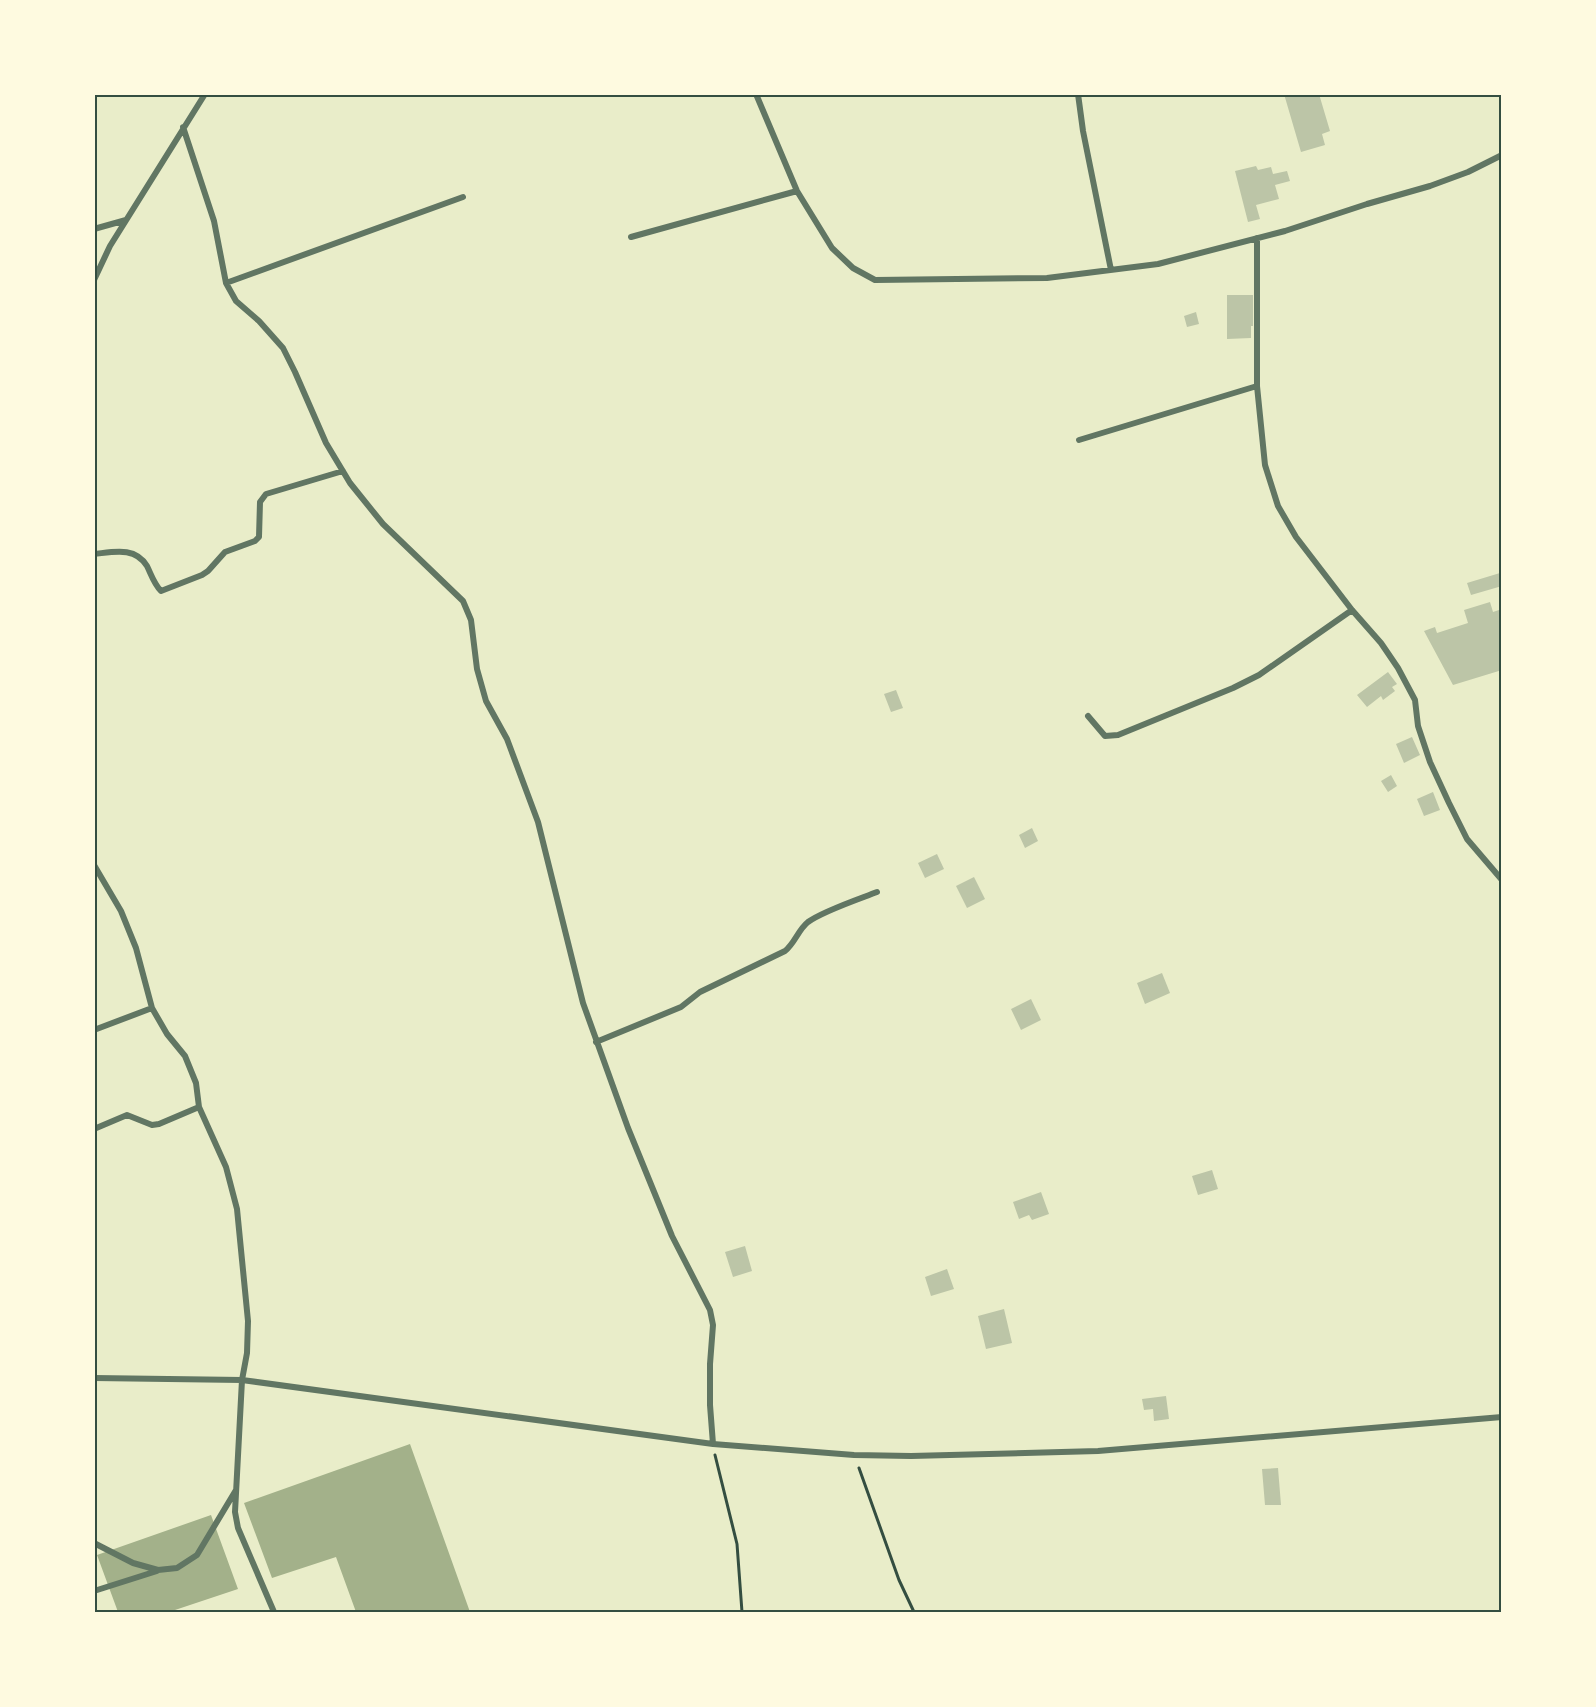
<svg xmlns="http://www.w3.org/2000/svg" width="1596" height="1707" viewBox="0 0 1596 1707" font-family="'Exo 2',sans-serif">
	<rect width="100%" height="100%" fill="#e9edc9"/>
	<path fill="#a3b18a" d="M410,1444L470,1612H356L336,1557L272,1578L244,1503Z
		M211,1515L238,1589L169,1612H118L97,1555Z"/>
	<path fill="#bcc5a7" d="M1284,94H1319L1330,131L1322,134L1325,145L1301,152Z
		M1256,166L1258,170L1271,167L1273,174L1287,171L1290,181L1275,185L1279,199L1256,205L1260,219L1248,222L1235,171Z
		M1227,295H1253V326H1251V338L1227,339Z
		M1196,312L1199,324L1187,327L1184,316Z
		M1500,573L1502,586L1471,595L1467,583Z
		M1490,602L1493,612L1502,609V670L1453,685L1424,631L1435,627L1437,633L1468,623L1464,610Z
		M1388,672L1397,684L1392,687L1395,691L1383,700L1381,696L1367,707L1357,695Z
		M896,690L903,708L891,712L884,694Z
		M1412,737L1420,755L1404,763L1396,744Z
		M1391,775L1397,786L1388,792L1381,781Z
		M1433,792L1440,810L1424,816L1417,799Z
		M1032,828L1038,841L1025,848L1019,835Z
		M937,854L944,869L925,878L918,863Z
		M974,877L985,899L967,908L956,886Z
		M1162,973L1170,993L1145,1004L1137,983Z
		M1031,999L1041,1020L1021,1030L1011,1009Z
		M1212,1170L1218,1189L1198,1195L1192,1176Z
		M1041,1192L1049,1214L1032,1220L1029,1215L1019,1219L1013,1202Z
		M745,1246L752,1271L733,1277L725,1252Z
		M947,1269L954,1289L931,1296L925,1277Z
		M1004,1309L1012,1343L986,1349L978,1316Z
		M1166,1396L1169,1419L1154,1421L1153,1409L1144,1410L1142,1399Z
		M1278,1468L1281,1505H1265L1262,1469Z"/>
	<g fill="none" stroke-linecap="round" stroke-linejoin="round">
		<path stroke="#344e41" stroke-width="3" d="M715,1455L737,1544L742,1612
			M859,1468L899,1580L914,1612"/>
		<path stroke="#617663" stroke-width="6" d="M756,94L797,191L832,248L853,268L875,280L1047,278L1158,264L1285,231L1367,204L1430,186L1468,172L1502,155
			M1078,94L1083,131L1111,270
			M183,127L214,221L226,283L236,301L259,321L283,348L295,372L326,443L350,483L383,524L463,601L471,620L477,669L486,701L507,739L538,822L583,1003L628,1128L672,1236L710,1310L713,1325L710,1364V1405L713,1444
			M94,229L126,220
			M631,237L797,191
			M1257,238V386L1265,465L1278,506L1296,537L1352,610L1381,643L1398,668L1415,700L1418,726L1430,762L1449,803L1467,839L1502,880
			M94,280L110,246L205,94
			M226,283L463,197
			M1079,440L1257,386
			M94,554C113,552 135,546 147,566C151,574 154,584 161,591L202,575L208,571L225,552L255,541L259,537L260,502L266,494L343,471
			M1088,716L1105,736L1118,735L1233,688L1259,675L1352,610
			M94,865L121,911L136,948L152,1008L167,1034L185,1056L196,1083L199,1107L226,1167L237,1209L248,1321L247,1353L242,1380L235,1512L238,1528L274,1612
			M94,1030L152,1008
			M596,1042L681,1007L700,992L785,951C795,943 798,930 808,922C823,911 859,899 877,892
			M94,1129L127,1115L152,1125L159,1124L199,1107
			M94,1378L242,1380L713,1444L854,1455L911,1456L1098,1451L1502,1417
			M94,1543L133,1563L158,1570L177,1568L197,1555L236,1490
			M94,1591L157,1571"/>
	</g>
	<rect width="1596" height="1707" fill="none" stroke="#fefae0" stroke-width="192"/>
	<rect x="96" y="96" width="1404" height="1515" fill="none" stroke="#344e41" stroke-width="2"/>
</svg>
